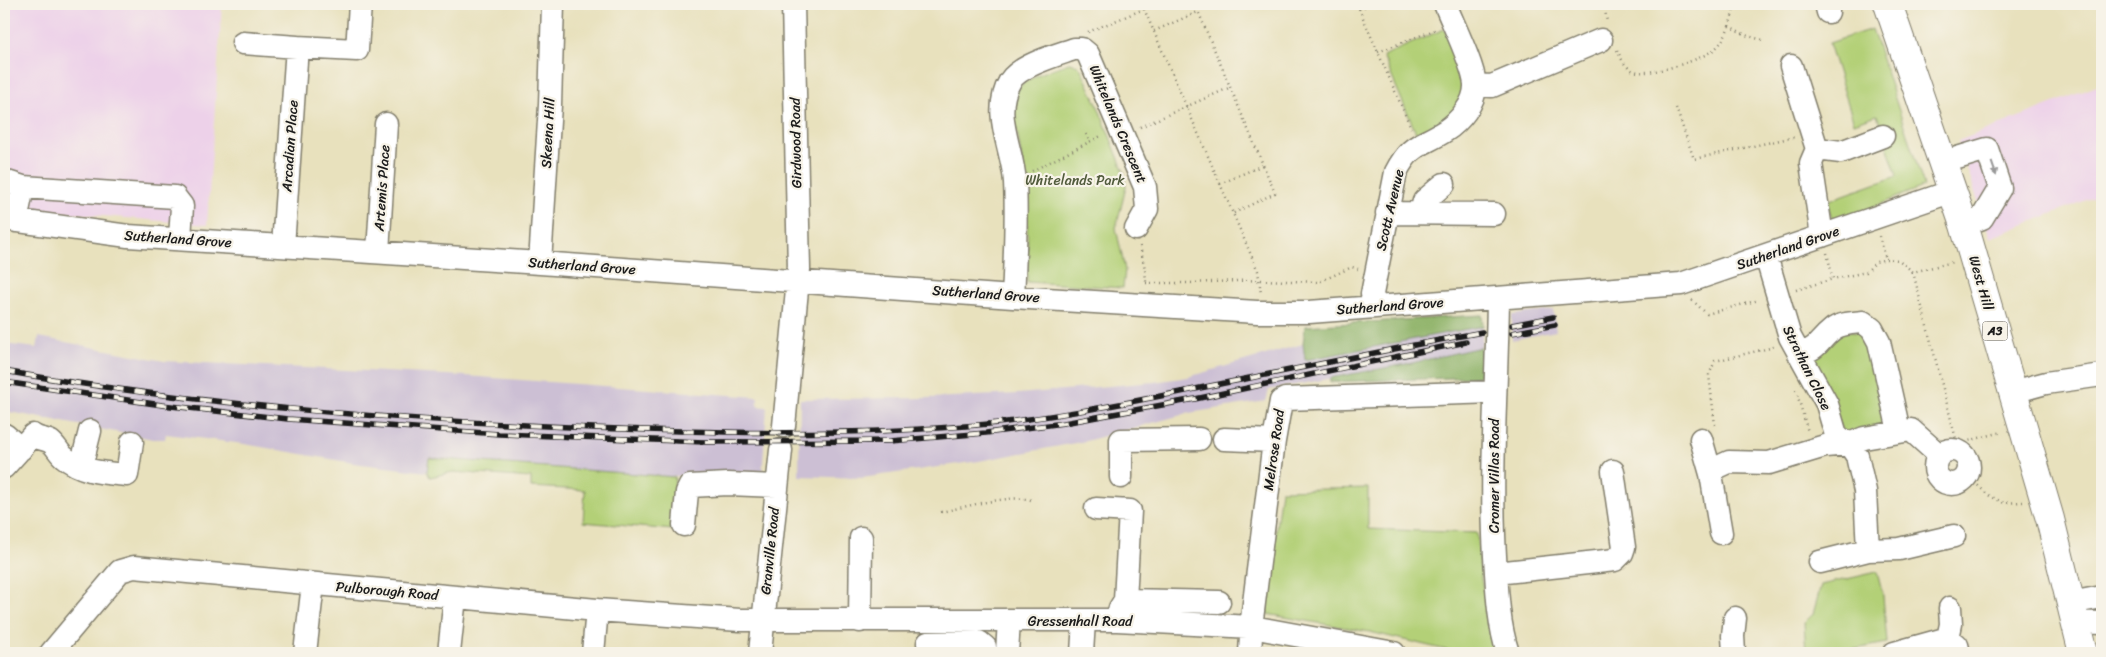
<svg xmlns="http://www.w3.org/2000/svg" width="2106" height="657" viewBox="0 0 2106 657" font-family="Sriracha,sans-serif">
	<rect width="100%" height="100%" fill="#f7f3e8"/>
	<filter id="ink" filterUnits="userSpaceOnUse"><feTurbulence type="fractalNoise" baseFrequency=".02" numOctaves="2"/><feDisplacementMap in="SourceGraphic" scale="10" xChannelSelector="R" yChannelSelector="G"/><feConvolveMatrix kernelMatrix="1 2 1 2 8 2 1 2 1" color-interpolation-filters="sRGB"/></filter>
	<filter id="wash" filterUnits="userSpaceOnUse"><feTurbulence type="fractalNoise" baseFrequency=".0096" numOctaves="4" result="noise"/><feDisplacementMap in="SourceGraphic" scale="20" xChannelSelector="R" yChannelSelector="G"/><feGaussianBlur stdDeviation="1.12" result="paint"/><feColorMatrix in="noise" values="0 0 0 0 0 0 0 0 0 0 0 0 0 0 0 0 0 1.4 0 .05"/><feComposite in="paint" operator="in"/></filter>
	<g filter="url(#wash)">
		<rect width="100%" height="100%" fill="#e8e1bd"/>
		<path fill="#edd1e9" d="M4,4H222L207,225L59,212L4,203Z
			M2102,84V194L1990,238L1958,141Z"/>
		<path fill="#ccbfd4" d="M1553,310L1556,331L1512,340V315Z
			M1483,326L1481,347L1412,363L1269,390L1266,401L1189,413L1086,441L979,461L862,478L799,476L800,399L929,398L1018,394L1154,382L1188,377L1303,344L1305,360Z
			M39,337L164,361L466,376L758,397L757,406L767,407L762,476H657L429,458L427,472L353,463L244,444L166,434L165,439H153L4,411V344L37,348Z"/>
		<path fill="#b3d077" stroke="#68764a" d="M1444,29C1451,43 1462,61 1464,76C1470,108 1441,123 1416,133L1383,56Z
			M1872,29L1924,186L1833,224L1827,201L1897,176L1877,115L1854,123L1829,43Z
			M1069,63L1078,65L1081,69L1097,104L1124,172L1126,187L1116,228L1125,270L1123,288L1027,282C1029,234 1027,185 1018,137C1015,122 1009,102 1018,89C1026,77 1056,68 1069,63Z
			M1842,332H1865L1888,427L1850,435L1841,429L1814,363L1815,357Z
			M429,458L675,477L673,530L583,522L585,490L531,487V478L453,472L430,477L427,472Z
			M1368,488V529L1477,533L1481,578L1495,653H1459L1370,632L1267,614L1273,551L1281,490Z
			M1877,572L1883,596L1887,643L1834,653H1806L1804,623L1813,614L1821,585Z"/>
		<path fill="#8eb268" stroke="#556742" d="M1482,315L1483,326L1305,360L1303,344L1305,326Z
			M1481,347L1480,377L1330,382V378L1412,363Z"/>
	</g>
	<g filter="url(#ink)">
		<g fill="none" stroke-linecap="round" stroke-linejoin="round">
			<g stroke="#827e6c" stroke-width="25">
				<path id="minor" d="M1826,4L1828,12
					M243,43L297,47
					M1791,66L1817,149L1811,163L1822,236
					M1475,85L1492,86L1601,40
					M1817,149L1841,152L1883,136
					M1944,162L1987,149L2000,188L1982,218L1964,225
					M4,181L23,187L16,221
					M23,187L175,197L182,206L180,239
					M1387,213L1494,214
					M1421,213L1424,201L1444,184
					M4,219L128,236L540,263L1013,297L1257,312H1309L1681,284L1953,191
					M283,246L297,47L357,50L360,4
					M378,252L386,124
					M1766,256L1790,337L1827,404L1836,435L1849,444L1857,456L1865,491L1868,550L1820,562
					M540,263L550,105L553,4
					M1013,297C1015,258 1017,220 1015,182C1013,149 991,113 1010,81C1020,65 1057,55 1074,49H1082L1088,54L1145,187L1147,209L1136,229
					M1498,298C1497,384 1490,470 1495,556C1497,588 1498,623 1508,653
					M1375,306L1372,294L1396,172C1411,143 1420,147 1445,131C1459,122 1476,103 1475,84C1473,64 1453,24 1445,4
					M1799,354C1820,348 1817,342 1832,330C1840,323 1853,323 1863,322L1872,329L1879,342L1899,431
					M2013,392L2046,383L2102,375
					M784,426L799,269L793,4
					M5,435L21,449
					M1224,439L1274,441
					M1701,439L1711,474L1716,468L1729,462L1769,463L1825,446L1849,444L1864,438L1911,430L1939,455
					M1935 467a17 17 0 1 1 34 0a17 17 0 1 1-34 0Z
					M4,467L33,435C38,439 46,439 51,442C56,446 59,453 64,457C81,472 105,473 127,475L132,442
					M81,467L90,431
					M1711,474L1721,533
					M1121,477V440L1199,439
					M1096,509L1130,511L1125,600L1120,608L1117,620
					M684,525L687,492L690,486L728,484L777,486
					M1868,550L1899,549L1954,536
					M1496,573L1615,560L1622,553L1624,547L1613,471
					M1125,600L1219,602
					M2070,603L2102,597
					M860,621L861,538
					M2075,622L2102,623
					M1948,638L1951,624L1950,608
					M928,643L979,642L985,647V653
					M51,653L120,571L134,567L597,610L740,620H1117L1252,627L1394,653
					M305,653L313,584
					M449,653L455,597
					M593,653L597,610
					M760,653L781,450
					M1007,653L1009,620
					M1082,653L1084,621
					M1250,653L1252,619L1274,441L1281,401L1285,399L1495,392
					M1734,653L1733,636L1735,618
					M1894,653L1948,638L1957,645L1959,653"/>
			</g>
			<g stroke="#827e6c" stroke-width="30">
				<path id="highway" d="M1888,4L1964,225L2050,519L2083,653"/>
			</g>
			<path stroke="#827e6c" stroke-width="2.5" stroke-dasharray="1 4" stroke-linecap="butt" d="M1195,4L1275,193L1232,214
				M1357,4L1411,128
				M1604,4L1607,22
				M1144,9L1258,271L1261,294
				M1359,9L1371,4
				M1729,26L1748,36L1763,40
				M1154,31L1198,12
				M1088,32L1144,9L1142,4
				M1617,50C1621,58 1625,68 1634,71C1649,77 1707,59 1718,46C1728,35 1731,18 1736,4
				M1378,52L1437,29
				M1676,108L1694,159L1794,137
				M1140,127L1231,87
				M1086,134L1090,142
				M1032,171L1103,135
				M1220,184L1265,164
				M1879,236L1886,259
				M1140,246L1145,269L1146,282
				M1827,253L1833,279L1866,272L1876,262L1886,259L1899,260L1913,272L1953,262
				M1913,272L1958,447
				M1146,283H1189L1260,280L1319,282L1352,267L1358,269
				M1796,290L1833,279
				M1692,300L1707,314L1759,300
				M1796,390L1808,432
				M1715,425L1709,375L1715,361L1774,347
				M1959,451L1968,441L2002,432
				M1967,475L1988,495L2004,503L2023,502
				M941,512C965,507 1013,493 1034,501"/>
			<use href="#minor" stroke="#fff" stroke-width="22"/>
			<use href="#highway" stroke="#fff" stroke-width="28"/>
			<g stroke="#1c1c1c" stroke-width="5.5">
				<path id="rail" d="M1512,325L1553,317
					M1512,333L1555,325
					M4,371C191,404 380,419 570,427C709,433 849,437 989,424C1063,416 1137,401 1210,386C1301,368 1391,349 1482,332
					M4,382L162,405L288,419L499,434L704,442L890,441L986,433L1064,423L1195,399L1466,342"/>
			</g>
			<use href="#rail" stroke="#f7f3e8" stroke-width="4" stroke-dasharray="11" stroke-linecap="butt"/>
		</g>
		<defs><path id="oneway-solid" d="M-6-.8H1V-3.2L6.5 0L1 3.2V.8H-6Z" transform="scale(1.25)"/></defs>
		<use fill="#999" href="#oneway-solid" transform="translate(1994 169) rotate(71)"/>
	</g>
	<g text-anchor="middle" dominant-baseline="central" stroke-width="4.5" stroke-linejoin="round" paint-order="stroke">
		<rect fill="#f7f3e8" stroke="#5e5c59" stroke-width="1" x="1982.5" y="321.5" width="25" height="19" rx="4"/>
		<g font-size="12" font-weight="bold" fill="#1c1c1c">
			<text x="1995" y="331">A3</text>
		</g>
		<g font-size="14" fill="#1c1c1c" stroke="#f7f3e8">
			<text transform="translate(1118 124) rotate(67)">Whitelands Crescent</text>
			<text transform="translate(548 133) rotate(-87)">Skeena Hill</text>
			<text transform="translate(796 143) rotate(-91)">Girdwood Road</text>
			<text transform="translate(290 146) rotate(-86)">Arcadian Place</text>
			<text transform="translate(382 188) rotate(-86)">Artemis Place</text>
			<text transform="translate(1390 210) rotate(-77)">Scott Avenue</text>
			<text transform="translate(178 239) rotate(4)">Sutherland Grove</text>
			<text transform="translate(1788 248) rotate(-19)">Sutherland Grove</text>
			<text transform="translate(582 266) rotate(4)">Sutherland Grove</text>
			<text transform="translate(1981 283) rotate(74)">West Hill</text>
			<text transform="translate(986 294) rotate(4)">Sutherland Grove</text>
			<text transform="translate(1390 306) rotate(-4)">Sutherland Grove</text>
			<text transform="translate(1807 368) rotate(64)">Strathan Close</text>
			<text transform="translate(1274 450) rotate(-82)">Melrose Road</text>
			<text transform="translate(1494 476) rotate(-90)">Cromer Villas Road</text>
			<text transform="translate(770 551) rotate(-84)">Granville Road</text>
			<text transform="translate(387 591) rotate(5)">Pulborough Road</text>
			<text x="1080" y="621">Gressenhall Road</text>
		</g>
		<g font-size="14" fill="#515b3c" stroke="#f7f3e8">
			<text x="1075" y="180">Whitelands Park</text>
		</g>
	</g>
	<rect width="2106" height="657" fill="none" stroke="#f7f3e8" stroke-width="20"/>
</svg>
